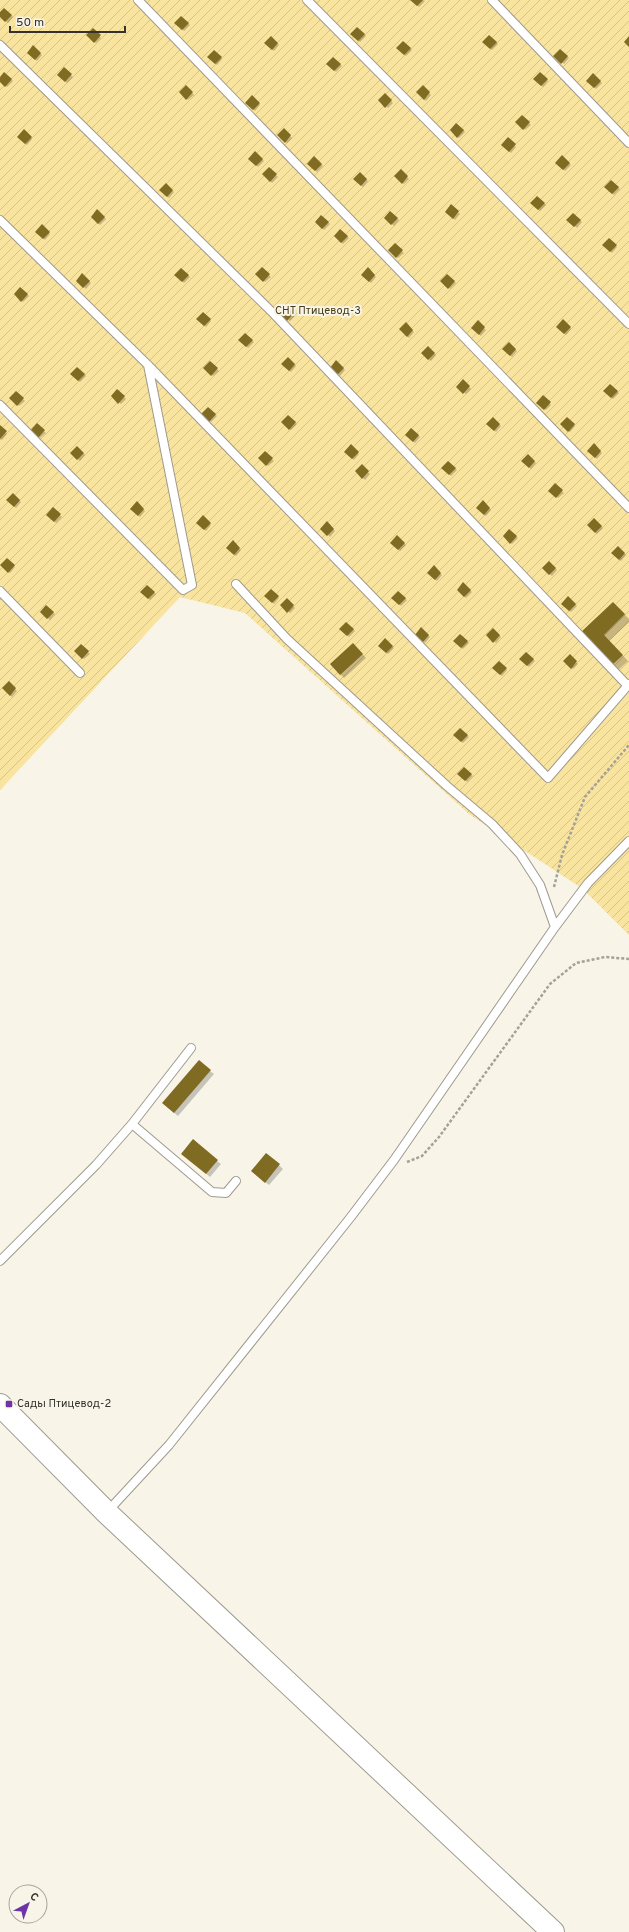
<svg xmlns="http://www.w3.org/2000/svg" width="629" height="1932" viewBox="0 0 629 1932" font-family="Overpass,sans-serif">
	<defs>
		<pattern id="garden-furrows" width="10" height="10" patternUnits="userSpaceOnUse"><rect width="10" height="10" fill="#f8e39f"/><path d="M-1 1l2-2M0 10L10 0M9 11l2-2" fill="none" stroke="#d5c389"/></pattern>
	</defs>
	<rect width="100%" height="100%" fill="#f8f4e7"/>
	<path fill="url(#garden-furrows)" d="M0,0H629V935L583,889L469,814L245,613L180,597L0,790Z"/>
	<path fill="#0003" d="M412,0H423L425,1L419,7Z
		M4,9L13,17L8,23L0,16Z
		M181,17L190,25L184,31L176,23Z
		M357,28L366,36L360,42L352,34Z
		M93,30L101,38L96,43L87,35Z
		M489,36L498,44L492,50L484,42Z
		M271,37L279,45L274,51L265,43Z
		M403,42L412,50L406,56L398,48Z
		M34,47L42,55L37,61L28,53Z
		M560,50L569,58L564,64L555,56Z
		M214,51L222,59L217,65L208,57Z
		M333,58L342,66L336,72L328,64Z
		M64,69L73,77L67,83L59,75Z
		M4,73L13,81L7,87L0,80Z
		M540,73L548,81L543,87L534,79Z
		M593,75L602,83L596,89L588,80Z
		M186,86L194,95L188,100L180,92Z
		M423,86L431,95L426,101L417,92Z
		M385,94L393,103L388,108L379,100Z
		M252,97L260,105L255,111L246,102Z
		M522,116L531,125L525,130L517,122Z
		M457,124L465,132L459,138L451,130Z
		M284,129L292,138L287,143L278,135Z
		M24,131L32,139L27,145L18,137Z
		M508,139L516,147L511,153L502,145Z
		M255,153L264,161L258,167L250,158Z
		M562,157L571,165L565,171L557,163Z
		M314,158L323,166L317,172L308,164Z
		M269,169L278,177L272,183L264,174Z
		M401,171L409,179L404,184L395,176Z
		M360,173L368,181L363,187L354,179Z
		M611,181L620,189L614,195L606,187Z
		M166,184L174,192L169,198L160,190Z
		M537,197L546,205L540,211L531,203Z
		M452,206L460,214L455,220L446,212Z
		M97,211L106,219L100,225L92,217Z
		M390,212L399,220L394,226L385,218Z
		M573,214L582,222L577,228L568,220Z
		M321,216L330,224L324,230L316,222Z
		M42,226L50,234L45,240L36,231Z
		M340,230L349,238L343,244L335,236Z
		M609,239L617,247L612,253L604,245Z
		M395,245L404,253L398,258L390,250Z
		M262,268L271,277L265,282L257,274Z
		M181,269L190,277L184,283L176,275Z
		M368,269L376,277L371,283L362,275Z
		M82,275L91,283L86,289L77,281Z
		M447,275L456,283L450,289L442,281Z
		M20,288L29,296L23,302L15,294Z
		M286,307L295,316L290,321L281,313Z
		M203,313L211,321L206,327L197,319Z
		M563,321L571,329L566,335L557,327Z
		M478,322L486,330L481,336L472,328Z
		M406,324L414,332L409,338L400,329Z
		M245,334L254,342L248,348L240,340Z
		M509,343L517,351L512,357L503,349Z
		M428,347L436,355L431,361L422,353Z
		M288,358L296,366L291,372L282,364Z
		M210,362L219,371L213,376L205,368Z
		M336,362L345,370L340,376L331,368Z
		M77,368L86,376L80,382L72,374Z
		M463,381L471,389L466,394L457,387Z
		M610,385L619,393L613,399L605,391Z
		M118,390L126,399L121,404L112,396Z
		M16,393L25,401L19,406L11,398Z
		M543,397L551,405L546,410L537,402Z
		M208,408L217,416L211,422L203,414Z
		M288,417L297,424L291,430L283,422Z
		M493,418L501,426L496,432L487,424Z
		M567,418L575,426L570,432L561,424Z
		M37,425L46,433L40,438L32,430Z
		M0,427L7,434L2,440L0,438Z
		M412,429L420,437L415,443L406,435Z
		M594,445L602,453L597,459L588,451Z
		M351,446L359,454L354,460L345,452Z
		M77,447L85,455L80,461L71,453Z
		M265,453L274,461L268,466L260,458Z
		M528,455L536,463L531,469L522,461Z
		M448,462L457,470L451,476L443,468Z
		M362,466L370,474L365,480L356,471Z
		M555,485L564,493L558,498L550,490Z
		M13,494L21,502L16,508L7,500Z
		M483,502L491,510L486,516L477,508Z
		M137,503L145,511L140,517L131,509Z
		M53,509L62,517L56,523L48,515Z
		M203,517L211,525L206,531L198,523Z
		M594,520L603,528L597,534L589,525Z
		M327,523L335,531L330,537L321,528Z
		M509,530L518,538L512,544L504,536Z
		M397,537L406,545L400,551L392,543Z
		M233,542L241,550L236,556L227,548Z
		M618,547L626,555L621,561L612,553Z
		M7,559L15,567L10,573L1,565Z
		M549,562L557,570L552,576L543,568Z
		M434,567L442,575L437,581L428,573Z
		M463,584L472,592L466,598L458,590Z
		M147,586L156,594L150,600L141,592Z
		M271,590L279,598L274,604L266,596Z
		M398,592L407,600L401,606L393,598Z
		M568,598L577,606L571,612L563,604Z
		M287,600L295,608L290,613L281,605Z
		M613,603L629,619V622L609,641L628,661L617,671L581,633Z
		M46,606L55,614L50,620L41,612Z
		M346,623L355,631L349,637L341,629Z
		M422,629L430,637L425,643L416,635Z
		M493,629L501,637L496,643L487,635Z
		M460,635L469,643L463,649L455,641Z
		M385,640L394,648L388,654L380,646Z
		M353,644L366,658L344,678L331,664Z
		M81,645L90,654L84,659L76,651Z
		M526,653L535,661L529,667L521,659Z
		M570,656L578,664L573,669L564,661Z
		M499,662L507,670L502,676L493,668Z
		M9,682L17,691L12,697L3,688Z
		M460,729L469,737L463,743L455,735Z
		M464,768L473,776L467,782L459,774Z
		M210,1071L214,1074L178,1116L167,1107Z
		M267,1154L283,1169L269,1185L256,1175Z
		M186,1157L217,1161L221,1164L210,1177Z"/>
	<path fill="#7f6b22" d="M410,0H423L417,6Z
		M4,8L12,15L5,22L0,17V12Z
		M181,16L189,23L182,30L174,23Z
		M357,27L365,34L358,41L350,34Z
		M93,28L101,35L94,43L86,35Z
		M489,35L497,42L490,49L482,42Z
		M271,36L278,43L272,50L264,43Z
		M629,36V47L624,42Z
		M403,41L411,48L404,55L396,48Z
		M33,45L41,53L35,60L27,53Z
		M560,49L568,56L561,64L553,56Z
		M214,50L222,57L215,64L207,57Z
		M333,57L341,64L334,71L326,64Z
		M64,67L72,74L65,82L57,75Z
		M4,72L12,79L5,87L0,82V77Z
		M540,72L548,79L541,86L533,79Z
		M593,73L601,81L594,88L586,81Z
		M186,85L193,92L186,100L179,92Z
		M423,85L430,92L424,100L416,92Z
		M385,93L392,100L385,108L378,100Z
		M252,95L260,103L253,110L245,103Z
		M522,115L530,122L523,130L515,122Z
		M456,123L464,130L457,138L450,130Z
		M284,128L291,135L285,143L277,135Z
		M24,129L32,137L25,144L17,137Z
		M508,137L516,144L509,152L501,145Z
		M255,151L263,159L256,166L248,159Z
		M562,155L570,163L563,170L555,163Z
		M314,156L322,164L315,171L307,164Z
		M269,167L277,174L270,182L262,174Z
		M401,169L408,176L402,184L394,176Z
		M360,172L367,179L361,186L353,179Z
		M611,180L619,187L612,194L604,187Z
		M166,183L173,190L167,197L159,190Z
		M537,196L545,203L538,210L530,203Z
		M451,204L459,211L453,219L445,212Z
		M97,209L105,217L98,224L91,217Z
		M390,211L398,218L391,225L384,218Z
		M573,213L581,220L574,227L566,220Z
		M321,215L329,222L322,229L315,222Z
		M42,224L50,232L43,239L35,232Z
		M340,229L348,236L341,243L334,236Z
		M609,238L617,245L610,252L602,245Z
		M395,243L403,250L396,258L388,250Z
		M262,267L270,274L263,282L255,274Z
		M368,267L375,275L369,282L361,275Z
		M181,268L189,275L182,282L174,275Z
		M82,273L90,281L83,288L76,281Z
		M447,274L455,281L448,289L440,281Z
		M20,287L28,294L21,302L14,294Z
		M286,306L294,313L287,321L280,313Z
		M203,312L211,319L204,326L196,319Z
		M563,319L571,327L564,334L556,327Z
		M478,320L485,327L479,335L471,328Z
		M406,322L413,330L407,337L399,329Z
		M245,333L253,340L246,347L238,340Z
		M509,342L516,349L510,356L502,349Z
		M428,346L435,353L428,360L421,353Z
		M288,357L295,364L289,371L281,364Z
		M336,360L344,368L337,375L330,368Z
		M210,361L218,368L211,376L203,368Z
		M77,367L85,374L78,381L70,374Z
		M463,379L470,386L463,394L456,387Z
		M610,384L618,391L611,398L603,391Z
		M117,389L125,396L118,404L111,396Z
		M16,391L24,398L17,406L9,398Z
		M543,395L551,402L544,410L536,403Z
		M208,407L216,414L209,422L201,414Z
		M288,415L296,422L289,430L281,422Z
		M493,417L500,424L494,431L486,424Z
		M567,417L575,424L568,432L560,424Z
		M37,423L45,430L38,438L30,431Z
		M0,425L7,431L0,439Z
		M411,428L419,435L413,442L405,435Z
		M594,443L601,451L595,458L587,451Z
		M351,444L359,452L352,459L344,452Z
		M77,446L84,453L77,460L70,453Z
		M265,451L273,458L266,466L258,458Z
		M528,454L535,461L529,468L521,461Z
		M448,461L456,468L449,475L441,468Z
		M362,464L369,471L362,479L355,471Z
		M555,483L563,490L556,498L548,491Z
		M13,493L20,500L14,507L6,500Z
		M483,500L490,508L484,515L476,508Z
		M137,501L144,509L138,516L130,509Z
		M53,507L61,514L54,522L46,515Z
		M203,515L211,523L204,530L196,523Z
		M594,518L602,526L595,533L587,525Z
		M327,521L334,529L327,536L320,529Z
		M509,529L517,536L510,544L503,536Z
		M397,535L405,543L398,550L390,543Z
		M233,540L240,548L234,555L226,548Z
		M618,546L625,553L619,560L611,553Z
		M7,558L15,565L8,573L0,565Z
		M549,561L556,568L549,575L542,568Z
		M434,565L441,573L435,580L427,573Z
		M463,582L471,590L464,597L457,590Z
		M147,585L155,592L148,599L140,592Z
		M271,589L279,596L272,603L264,596Z
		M398,591L406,598L399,605L391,598Z
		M568,596L576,604L569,611L561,604Z
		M287,598L294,605L287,613L280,605Z
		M613,602L625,614L604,635L623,655L611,666L580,633Z
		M46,605L54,612L47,619L40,612Z
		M346,622L354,629L347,636L339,629Z
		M421,627L429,635L423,642L415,635Z
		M493,628L500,635L493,643L486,635Z
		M460,634L468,641L461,648L453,641Z
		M385,638L393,646L386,653L378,646Z
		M353,643L363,654L340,675L330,664Z
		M81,644L89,651L82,659L74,651Z
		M526,652L534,659L527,666L519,659Z
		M570,654L577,661L571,669L563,661Z
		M499,661L507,668L500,675L492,668Z
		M9,681L16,688L10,696L2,688Z
		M460,728L468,735L461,742L453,735Z
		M464,767L472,774L465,781L457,774Z
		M199,1060L211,1070L174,1113L162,1103Z
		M193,1139L218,1160L206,1174L181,1154Z
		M266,1153L280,1164L265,1183L251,1171Z"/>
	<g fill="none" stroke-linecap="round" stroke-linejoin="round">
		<g stroke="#9e9a8e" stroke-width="10">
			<path id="lane" d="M138,0L629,508
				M307,0L629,324
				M492,0L629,143
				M0,45L273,313L628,686
				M0,220L147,364L548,778L629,684
				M0,405L183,590L192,585L148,365
				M236,584L287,639L447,786L492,824L520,854L540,885L555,927
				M0,591L80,673
				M132,1124L212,1192L226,1193L236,1181
				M0,1261L96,1165L132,1124L191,1048
				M107,1512L169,1445L350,1218L394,1160L555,927L588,883L629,841"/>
		</g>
		<g stroke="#9e9a8e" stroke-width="24">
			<path id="secondary" d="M0,1405L107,1513L553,1932"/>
		</g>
		<path stroke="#a4a198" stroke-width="2.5" stroke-dasharray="3 2" stroke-linecap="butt" d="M554,887L562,855L585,797L629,745
			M407,1162L422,1156L439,1137L550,984L576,963L605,957L629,959"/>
		<use href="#lane" stroke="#fff" stroke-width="8"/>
		<use href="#secondary" stroke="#fff" stroke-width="22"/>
	</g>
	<rect fill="#6f33a8" stroke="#f8f4e7" stroke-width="1.5" x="5" y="1400" width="8" height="8" rx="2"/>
	<g text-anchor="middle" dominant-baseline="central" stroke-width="4" stroke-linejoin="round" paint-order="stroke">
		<g font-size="11" fill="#463b13" stroke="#f8f4e7">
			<text x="318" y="311">СНТ Птицевод-3</text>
		</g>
		<g font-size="11" fill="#33322d" stroke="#f8f4e7" text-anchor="start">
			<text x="17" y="1404">Сады Птицевод-2</text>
		</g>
	</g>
	<g transform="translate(28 1904) rotate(41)"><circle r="19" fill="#f8f4e7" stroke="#a9a69d"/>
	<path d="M0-3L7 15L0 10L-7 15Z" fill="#6f33a8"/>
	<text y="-6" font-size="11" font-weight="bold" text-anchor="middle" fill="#33322d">С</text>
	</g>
	<path d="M10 26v6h115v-6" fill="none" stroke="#33322d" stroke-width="2"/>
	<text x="16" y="26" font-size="12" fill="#33322d" stroke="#f8f4e7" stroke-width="3" paint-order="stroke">50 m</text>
</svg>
